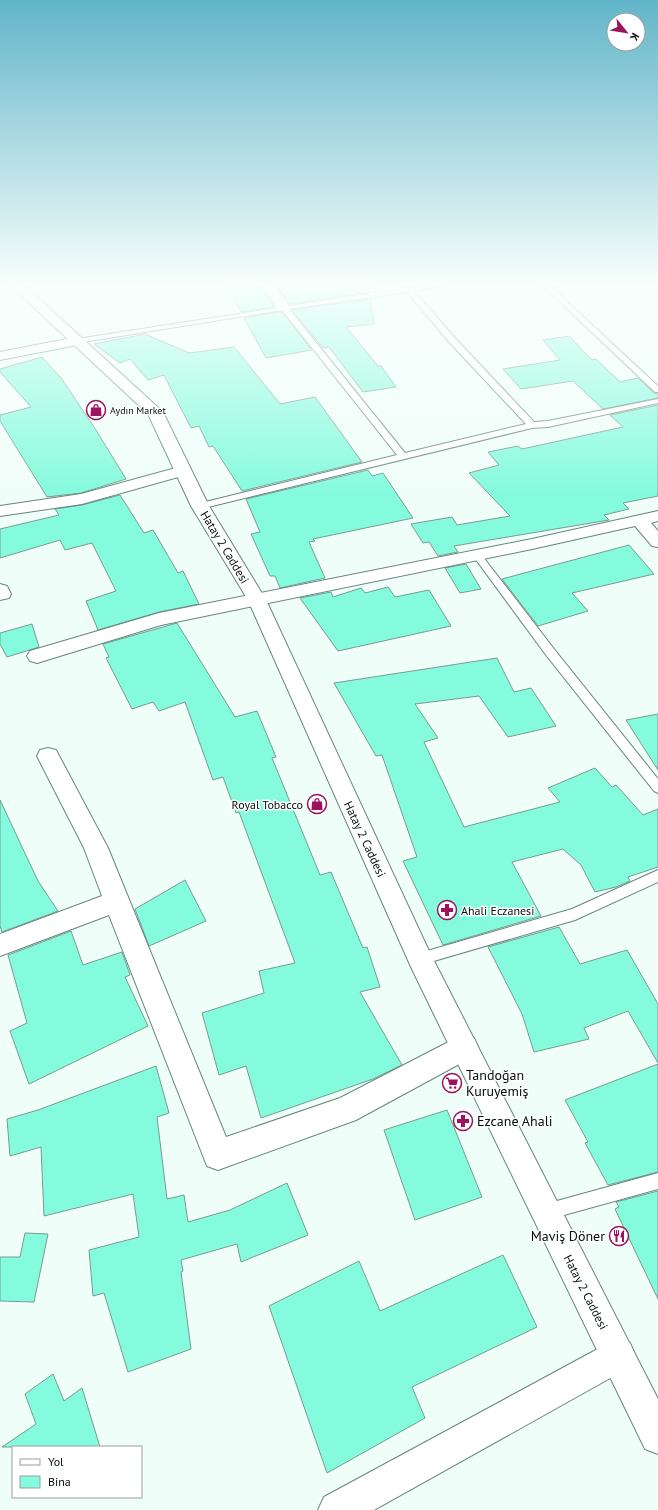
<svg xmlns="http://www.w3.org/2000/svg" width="658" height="1510" viewBox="0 0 658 1510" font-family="'PT Sans',sans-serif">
	<rect width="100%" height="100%" fill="#f0fef9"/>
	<path fill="#84fbdd" stroke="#799b91" d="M227,285H260L274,307L241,312Z
		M276,285H368L369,292L290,304Z
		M370,299L374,324L346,327L378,366H381L396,387L363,392L329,347L323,348L292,310Z
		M278,312H282L312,350L266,358L244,318Z
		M145,334L189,353L234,347L280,404L315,397L362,462L242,491L213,446L209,447L199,426L191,428L164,375L148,380L130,359L120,363L94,344Z
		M569,336L592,360L596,359L620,382L638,378L654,393L658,394V398L603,409L573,381L521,389L503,369L560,360L543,340Z
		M42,357L61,378L96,430L126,479L81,493L47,497L0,421V415L31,407L0,372V369Z
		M658,405V496L623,503L629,509L604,515L609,520L454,546L458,552L438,556L429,542L423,543L411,524L452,517L457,525L510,516L469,473L499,465L488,452L518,446L522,449L623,427L610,415Z
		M368,470L372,476L383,473L413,518L313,539L315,541L309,542L325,578L280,588L275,576H270L251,534L260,532L246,499Z
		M120,495L144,533L153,530L178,573L183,571L199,604L159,612L98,630L86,601L116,591L92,543L65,550L60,540L0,558V529L59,515L55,509L82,505Z
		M629,545L654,574L572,593L588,611L538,626L502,579Z
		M466,564L481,589L460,593L445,568Z
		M388,587L395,597L429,590L451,626L338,651L300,598L331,592L333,597L361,588L365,593Z
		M177,623L235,717L257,711L276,757L272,758L320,875L331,872L363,948L367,947L380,987L360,992L402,1065L373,1079L261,1118L246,1066L219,1075L202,1013L264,993L259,971L295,963L239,812L236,813L223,777L213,780L185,702L159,711L153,702L132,709L106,658L109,657L103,644Z
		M32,624L39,647L7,657L0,644V633Z
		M497,658L514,692L531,688L556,726L508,737L479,696L415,704L438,738L424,742L464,827L560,802L548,788L595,768L612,787L616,785L643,815L658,809V867L628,877L630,881L616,887L595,892L581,865L563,849L512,862L541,916L443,945L403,861L417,857L382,755L376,756L334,683Z
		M658,714V770L626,720Z
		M0,800L38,881L58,911L2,932L0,926Z
		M185,880L206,921L149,946L135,909Z
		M559,927L580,964L627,950L658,1004V1063L628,1011L584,1028L589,1039L534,1052L522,1014L488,947Z
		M71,931L83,965L122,952L130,975L125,977L148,1026L29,1084L10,1031L27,1023L8,955Z
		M658,1064V1172L608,1185L585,1143L588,1142L565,1100Z
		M156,1066L169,1113L157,1117L167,1199L184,1195L188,1222L230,1210L287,1183L308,1235L241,1262L237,1244L181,1260L183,1271L181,1272L191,1349L128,1372L104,1293L93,1296L89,1250L139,1237L133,1194L44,1216L41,1147L10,1156L7,1119L38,1110Z
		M447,1110L482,1197L415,1220L384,1130Z
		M658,1191V1299L615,1209L619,1207L616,1202Z
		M25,1233L48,1234L34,1302L0,1301V1257H20Z
		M503,1255L537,1327L412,1387L425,1418L327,1473L269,1306L359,1261L380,1311Z
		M53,1374L64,1401L82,1388L100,1447H2L36,1424L25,1394Z"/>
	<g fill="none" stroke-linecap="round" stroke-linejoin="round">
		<g stroke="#65867d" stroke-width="2">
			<path id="service" d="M424,285H444L414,291L455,338L534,422L548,421L658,399V403L548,427L532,428L200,509L197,508V504L397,455L282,310L77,343L73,341L77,339ZM407,292L449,342L526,424L405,453L289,309Z
				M542,285H549L658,386V392H655Z
				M477,552L480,553L554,649L658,779V793L654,791L546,655L474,557L472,555Z
				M658,870V882L575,920L420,965L415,963L413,959L415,955L420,953L572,909Z
				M658,1173V1189L546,1220L540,1218L538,1212L540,1206L546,1204Z"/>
		</g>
		<g stroke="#65867d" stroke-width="2">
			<path id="minor" d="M261,285H274L291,308L289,311H279Z
				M77,337L82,338L84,341L82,344L0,360V352Z
				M183,466L189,468L191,471L189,474L82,504L0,516V506L81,494Z
				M658,511V521L651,523L658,531V547L652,546L635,526L532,549L161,625L37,663L30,661L27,656L30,651L159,613L532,539Z
				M0,584L7,586L11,594L9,598L0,600Z
				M48,748L56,750L108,848L226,1137L340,1098L464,1034L474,1038L478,1047L474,1056L356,1120L218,1170L207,1166L109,915L0,956V934L102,896L84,848L37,756L40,750Z
				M618,1338L630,1343L635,1355L630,1367L374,1510H318L324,1497Z"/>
		</g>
		<g stroke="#65867d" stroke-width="2">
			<path id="tertiary" d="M10,285H24L163,412L209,506L266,600L429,951L658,1399V1454L645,1449L411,967L248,600L191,506L148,414Z"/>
		</g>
		<use href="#service" fill="#fff" fill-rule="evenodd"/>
		<use href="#minor" fill="#fff" fill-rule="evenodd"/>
		<use href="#tertiary" fill="#fff" fill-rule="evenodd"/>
	</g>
	<linearGradient id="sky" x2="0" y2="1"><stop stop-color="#61b5c9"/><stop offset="0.57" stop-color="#f8fffc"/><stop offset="1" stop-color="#f8fffc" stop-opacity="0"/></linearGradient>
	<rect width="658" height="497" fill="url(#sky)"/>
	<defs>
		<g id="shop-ring" transform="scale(1)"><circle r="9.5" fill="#fff" stroke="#9e115e" stroke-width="1.5"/><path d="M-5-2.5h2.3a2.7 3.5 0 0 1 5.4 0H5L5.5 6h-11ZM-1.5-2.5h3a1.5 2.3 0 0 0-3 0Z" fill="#9e115e"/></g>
		<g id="pharmacy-ring" transform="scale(1)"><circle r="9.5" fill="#fff" stroke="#9e115e" stroke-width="1.5"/><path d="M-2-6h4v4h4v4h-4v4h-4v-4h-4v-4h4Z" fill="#9e115e"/></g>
		<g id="supermarket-ring" transform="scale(1)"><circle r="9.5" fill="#fff" stroke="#9e115e" stroke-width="1.5"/><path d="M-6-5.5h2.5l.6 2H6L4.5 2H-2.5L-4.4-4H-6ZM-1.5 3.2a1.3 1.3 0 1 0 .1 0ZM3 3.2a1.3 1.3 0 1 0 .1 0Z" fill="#9e115e"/></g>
		<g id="restaurant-ring" transform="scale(1)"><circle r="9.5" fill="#fff" stroke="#9e115e" stroke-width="1.5"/><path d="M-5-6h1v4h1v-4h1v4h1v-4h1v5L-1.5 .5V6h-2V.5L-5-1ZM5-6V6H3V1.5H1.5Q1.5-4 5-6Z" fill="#9e115e"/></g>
	</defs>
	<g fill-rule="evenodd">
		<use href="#shop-ring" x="96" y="410"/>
		<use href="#shop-ring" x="317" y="804"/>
		<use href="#pharmacy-ring" x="447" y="910"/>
		<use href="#supermarket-ring" x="452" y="1083"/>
		<use href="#pharmacy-ring" x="463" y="1121"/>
		<use href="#restaurant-ring" x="619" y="1236"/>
	</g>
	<g text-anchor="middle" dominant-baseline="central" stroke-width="3" stroke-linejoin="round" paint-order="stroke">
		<g font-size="10" fill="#040f0c" stroke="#fff" text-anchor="start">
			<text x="110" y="410">Aydın Market</text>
		</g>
		<g font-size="12" fill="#040f0c" stroke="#fff">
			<text transform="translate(225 547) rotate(59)">Hatay 2 Caddesi</text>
			<text transform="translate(365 839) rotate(65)">Hatay 2 Caddesi</text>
			<text transform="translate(586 1292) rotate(63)">Hatay 2 Caddesi</text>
		</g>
		<g font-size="12" fill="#040f0c" stroke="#fff" text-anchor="end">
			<text x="303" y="804">Royal Tobacco</text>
			<text x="461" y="910" text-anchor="start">Ahali Eczanesi</text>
		</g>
		<g font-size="14" fill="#040f0c" stroke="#fff" text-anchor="start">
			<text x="466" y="1075">Tandoğan<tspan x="466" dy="16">Kuruyemiş</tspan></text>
			<text x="477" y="1121">Ezcane Ahali</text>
			<text x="605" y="1236" text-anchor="end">Maviş Döner</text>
		</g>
	</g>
	<rect x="12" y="1446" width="130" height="52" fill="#ffffff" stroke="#9b9f9e"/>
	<rect x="20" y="1459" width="20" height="6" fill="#ffffff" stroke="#9b9f9e"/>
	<text x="48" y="1466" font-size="12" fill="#040f0c">Yol</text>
	<rect x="20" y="1476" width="20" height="12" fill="#84fbdd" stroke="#9b9f9e"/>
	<text x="48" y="1486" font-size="12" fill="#040f0c">Bina</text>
	<g transform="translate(626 32) rotate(120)"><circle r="19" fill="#ffffff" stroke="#9b9f9e"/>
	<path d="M0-3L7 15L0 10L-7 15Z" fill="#9e115e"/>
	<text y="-6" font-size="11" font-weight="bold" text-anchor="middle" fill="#040f0c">K</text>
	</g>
</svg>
